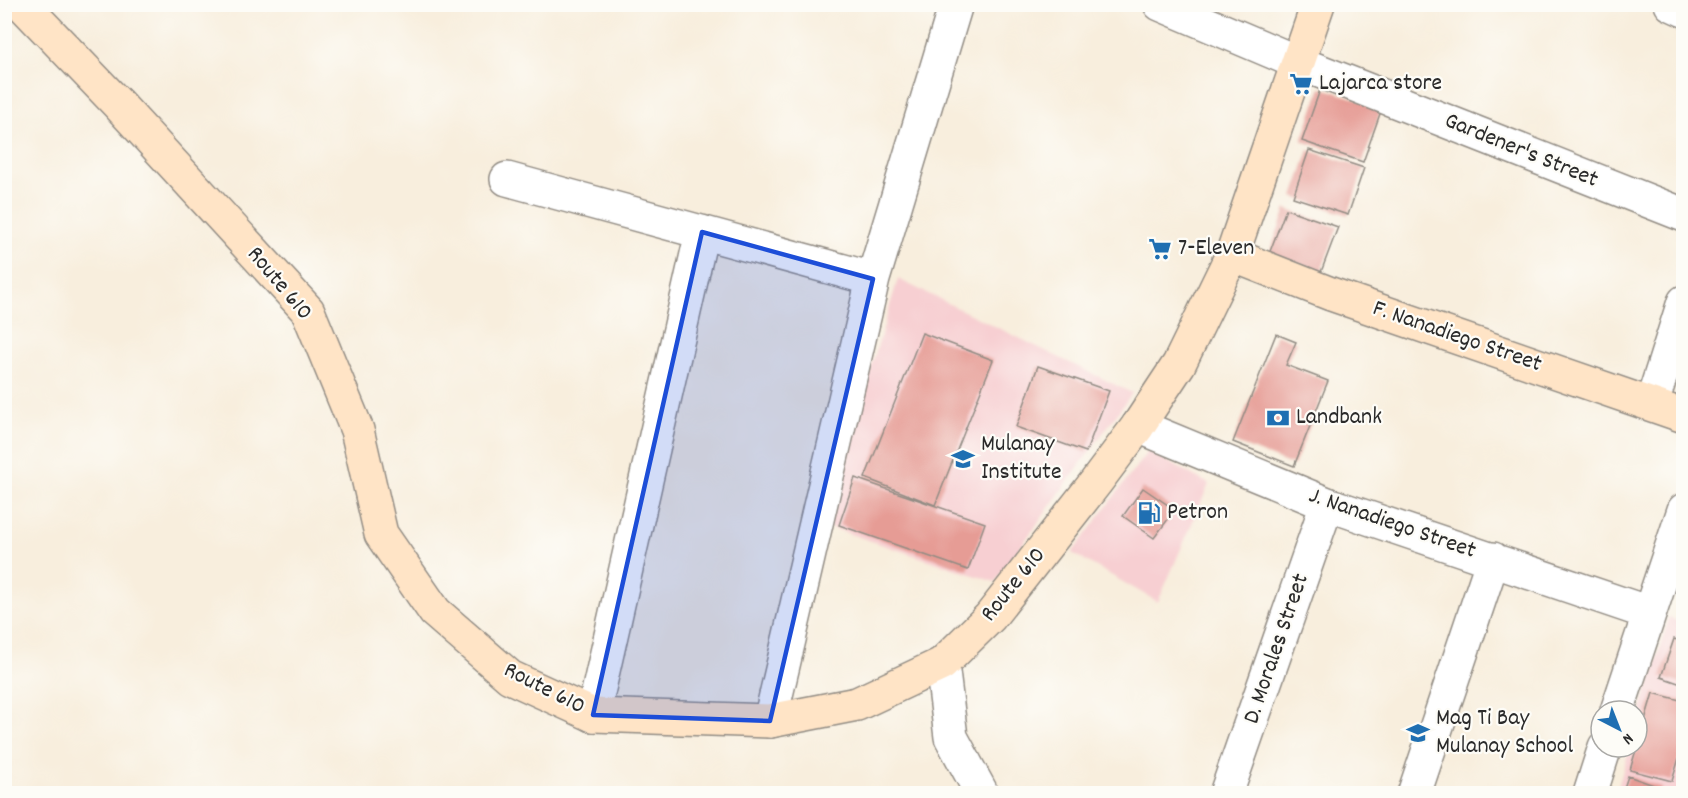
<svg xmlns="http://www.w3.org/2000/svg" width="1688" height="798" viewBox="0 0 1688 798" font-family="Dekko,sans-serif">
	<rect width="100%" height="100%" fill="#fdfcf7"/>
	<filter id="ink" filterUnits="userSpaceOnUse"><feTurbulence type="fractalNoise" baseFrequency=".0167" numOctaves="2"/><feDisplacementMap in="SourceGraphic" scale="12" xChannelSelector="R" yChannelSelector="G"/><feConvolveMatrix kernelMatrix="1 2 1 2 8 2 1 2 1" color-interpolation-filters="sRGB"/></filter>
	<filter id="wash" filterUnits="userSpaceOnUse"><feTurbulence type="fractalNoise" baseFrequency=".008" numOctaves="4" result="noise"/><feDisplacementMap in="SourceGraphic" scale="24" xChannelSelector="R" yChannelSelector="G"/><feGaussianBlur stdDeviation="1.35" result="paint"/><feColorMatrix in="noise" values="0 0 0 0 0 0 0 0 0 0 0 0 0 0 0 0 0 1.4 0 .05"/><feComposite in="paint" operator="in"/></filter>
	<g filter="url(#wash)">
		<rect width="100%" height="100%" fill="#f8eedd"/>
		<path fill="#f7cfd2" d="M898,279L1132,393L995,582L823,525Z
			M1148,451L1209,484L1158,602L1072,553Z
			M1669,618L1683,623V793L1616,794L1630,747H1637V723Z"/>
		<g id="blocks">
			<path fill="#e69c95" d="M1321,87L1382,108L1363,162L1302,141Z
				M1309,150L1364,168L1348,215L1293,197Z
				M1286,209L1338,227L1321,272L1269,254Z
				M922,333L993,360L935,505L865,478Z
				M1276,334L1296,342L1286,365L1328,381L1294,466L1233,442Z
				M1038,366L1109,391L1086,452L1016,427Z
				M855,478L985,523L968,570L839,525Z
				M1143,488L1175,510L1154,538L1123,516Z
				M1674,639L1684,642V685L1661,677Z
				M1653,693L1684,701V742L1672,781L1630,770Z
				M1628,776L1662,788L1660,794H1622Z"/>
		</g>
	</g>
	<g filter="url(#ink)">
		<use href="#blocks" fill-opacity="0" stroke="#928c84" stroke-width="1.5"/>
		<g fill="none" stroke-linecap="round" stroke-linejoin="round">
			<g stroke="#928c84" stroke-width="36">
				<path id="street" d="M1160,4L1299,63L1684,215
					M1671,4L1684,10
					M507,179L873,279
					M1652,403L1684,302
					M1138,426L1327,504L1649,613
					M942,664L951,737L982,794
					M1617,711L1684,510
					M593,715L702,232
					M770,721L873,279L956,4
					M1226,794L1327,504
					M1414,794L1493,559
					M1590,794L1605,747"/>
			</g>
			<g stroke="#928c84" stroke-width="36">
				<path id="secondary" d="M22,4L117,103L308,311L357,430L381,534L435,612L510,677L593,715L770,721L857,704L942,664L990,617L1096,482L1138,426L1179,364L1232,255L1318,4
					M1232,255L1331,294L1684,416"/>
			</g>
			<use href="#street" stroke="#fff" stroke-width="33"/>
			<use href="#secondary" stroke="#ffe4c6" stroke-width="33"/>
		</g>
	</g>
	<path fill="#1d4ed8" fill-opacity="0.2" stroke="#1d4ed8" stroke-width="4.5" stroke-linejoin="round" d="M702,232L873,279L770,721L593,715Z"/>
	<defs>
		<g id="supermarket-bare" transform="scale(1.8)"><path d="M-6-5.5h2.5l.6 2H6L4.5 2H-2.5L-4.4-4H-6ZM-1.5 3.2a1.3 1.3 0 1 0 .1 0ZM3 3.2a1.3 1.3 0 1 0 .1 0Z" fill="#1f6fb2" stroke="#fdfcf7" stroke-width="2.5" paint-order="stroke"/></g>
		<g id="bank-bare" transform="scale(1.8)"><path d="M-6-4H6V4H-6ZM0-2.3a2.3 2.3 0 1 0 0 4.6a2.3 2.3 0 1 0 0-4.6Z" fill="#1f6fb2" stroke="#fdfcf7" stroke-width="2.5" paint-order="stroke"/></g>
		<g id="university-bare" transform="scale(1.8)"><path d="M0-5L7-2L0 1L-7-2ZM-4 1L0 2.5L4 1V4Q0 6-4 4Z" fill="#1f6fb2" stroke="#fdfcf7" stroke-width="2.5" paint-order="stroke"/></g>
		<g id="fuel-bare" transform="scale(1.8)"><path d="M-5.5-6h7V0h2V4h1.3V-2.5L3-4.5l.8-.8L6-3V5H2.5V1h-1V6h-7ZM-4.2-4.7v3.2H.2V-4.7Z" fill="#1f6fb2" stroke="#fdfcf7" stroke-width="2.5" paint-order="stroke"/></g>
		<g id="school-bare" transform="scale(1.8)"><path d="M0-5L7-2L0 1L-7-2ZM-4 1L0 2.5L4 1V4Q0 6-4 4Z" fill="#1f6fb2" stroke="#fdfcf7" stroke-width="2.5" paint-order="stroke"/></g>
	</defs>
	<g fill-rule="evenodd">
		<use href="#supermarket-bare" x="1301" y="84"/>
		<use href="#supermarket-bare" x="1160" y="249"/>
		<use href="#bank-bare" x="1278" y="418"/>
		<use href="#university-bare" x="963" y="459"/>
		<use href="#fuel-bare" x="1149" y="513"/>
		<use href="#school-bare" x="1418" y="733"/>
	</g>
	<g text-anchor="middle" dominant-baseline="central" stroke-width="4.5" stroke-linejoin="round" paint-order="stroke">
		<g font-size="24" fill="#2b2b2b" stroke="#fdfcf7" text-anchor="start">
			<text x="1319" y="84">Lajarca store</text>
			<text x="1178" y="249">7-Eleven</text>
			<text x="1296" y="418">Landbank</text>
			<text x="981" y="445">Mulanay<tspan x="981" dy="28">Institute</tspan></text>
			<text x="1167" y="513">Petron</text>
			<text x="1436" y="719">Mag Ti Bay<tspan x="1436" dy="28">Mulanay School</tspan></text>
		</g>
		<g font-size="24" fill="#2b2b2b" stroke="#fdfcf7">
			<text transform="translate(1521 151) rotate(22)">Gardener's Street</text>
			<text transform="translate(279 284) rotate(50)">Route 610</text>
			<text transform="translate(1457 337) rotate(19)">F. Nanadiego Street</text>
			<text transform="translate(1392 524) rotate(19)">J. Nanadiego Street</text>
			<text transform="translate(1014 585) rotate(-51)">Route 610</text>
			<text transform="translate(1277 649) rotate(-71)">D. Morales Street</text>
			<text transform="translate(544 689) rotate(27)">Route 610</text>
		</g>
	</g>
	<rect width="1688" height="798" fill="none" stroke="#fdfcf7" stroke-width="24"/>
	<g transform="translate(1619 729) rotate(138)"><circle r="28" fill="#fdfcf7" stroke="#a9a8a5" stroke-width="1.5"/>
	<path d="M0-4.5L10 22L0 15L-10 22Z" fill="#1f6fb2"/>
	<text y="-9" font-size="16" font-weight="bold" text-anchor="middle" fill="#2b2b2b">N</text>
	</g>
</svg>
